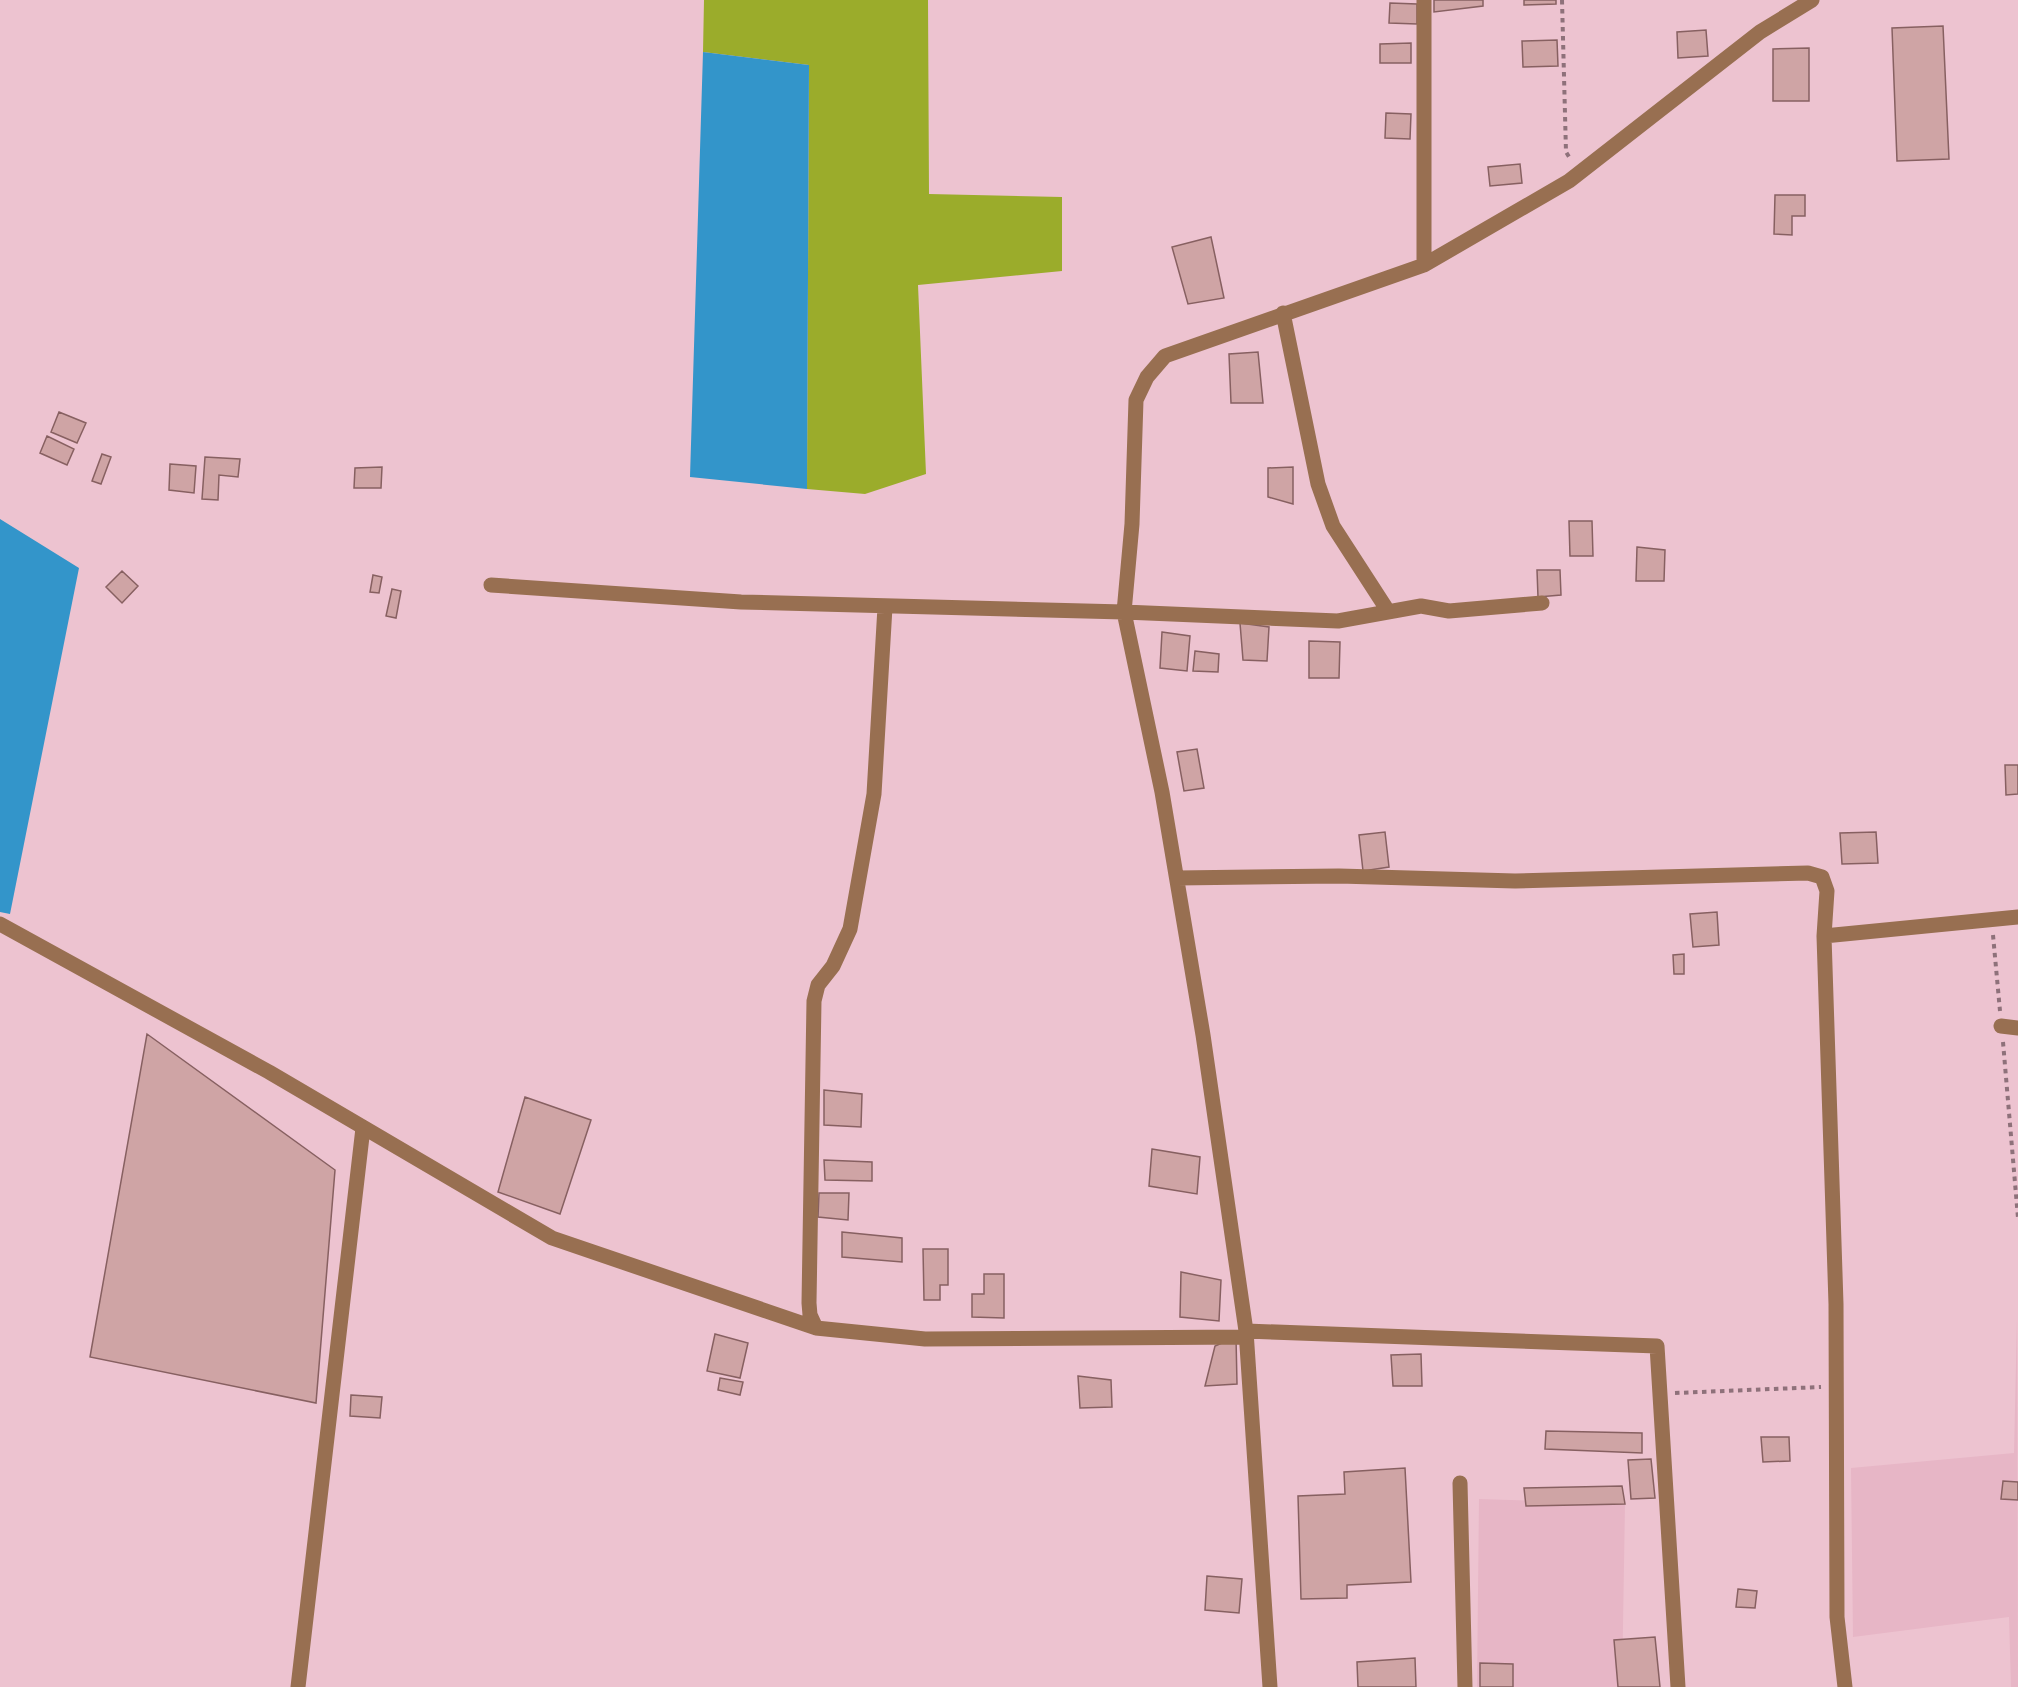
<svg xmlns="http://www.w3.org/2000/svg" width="2018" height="1687" viewBox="0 0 2018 1687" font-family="Cabin,sans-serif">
	<rect width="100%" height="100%" fill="#edc3d0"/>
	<path fill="#e7b6c6" d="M2017,1319L2018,1687H2011L2009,1617L1853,1637L1851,1468L2014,1453Z
		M1479,1499L1625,1504L1622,1687H1477Z"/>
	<path fill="#9bac2b" d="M704,0H928L929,194L1062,197V271L918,285L926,474L865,494L807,489L809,65L703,52Z"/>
	<path fill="#3395ca" d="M703,52L809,65L807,489L690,477Z
		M0,519L79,568L10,914L0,912Z"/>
	<path fill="#cfa4a5" stroke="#876061" stroke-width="1.5" d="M1434,0H1483V6L1434,12Z
		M1524,0H1556V4L1524,5Z
		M1390,3L1417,4V24L1389,23Z
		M1943,26L1949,159L1897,161L1892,28Z
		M1706,30L1708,56L1678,58L1677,32Z
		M1557,40L1558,66L1523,67L1522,41Z
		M1411,43V63H1380V44Z
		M1809,48V101H1773V49Z
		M1386,113L1411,114L1410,139L1385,138Z
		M1520,164L1522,183L1490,186L1488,167Z
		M1775,195H1805V216H1792V235L1774,234Z
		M1211,237L1224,298L1188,304L1172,247Z
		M1258,352L1263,403H1231L1229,354Z
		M59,412L86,423L77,443L51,432Z
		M47,436L74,449L67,465L40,453Z
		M102,454L111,457L101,484L92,481Z
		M205,457L240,459L238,477L219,475L218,500L202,499Z
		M170,464L196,466L194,493L169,490Z
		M382,467L381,488H354L355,468Z
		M1293,467V504L1268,497V468Z
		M1569,521H1592L1593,556H1570Z
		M1637,547L1665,550L1664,581H1636Z
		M1537,570H1560L1561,595L1538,597Z
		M122,571L138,586L122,603L106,587Z
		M373,575L382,577L379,593L370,592Z
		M392,589L401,591L396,618L386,616Z
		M1240,623L1269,627L1267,661L1243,660Z
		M1162,632L1190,636L1187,671L1160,668Z
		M1309,641L1340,642L1339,678H1309Z
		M1195,651L1219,654L1218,672L1193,671Z
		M1197,749L1204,788L1184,791L1177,752Z
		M2005,765H2018V794L2006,795Z
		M1385,832L1389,867L1363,871L1359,835Z
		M1876,832L1878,863L1842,864L1840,833Z
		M1717,912L1719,945L1693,947L1690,914Z
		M1684,954V974H1674L1673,955Z
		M147,1034L335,1170L316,1403L90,1357Z
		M824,1090L862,1094L861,1127L824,1125Z
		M525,1097L591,1120L560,1214L498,1192Z
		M1152,1149L1200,1157L1197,1194L1149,1186Z
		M824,1160L872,1162V1181L825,1180Z
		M819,1193H849L848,1220L818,1217Z
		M842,1232L902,1238V1262L842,1257Z
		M923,1249H948V1285H940V1300H924Z
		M1181,1272L1221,1280L1219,1321L1180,1317Z
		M984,1274H1004V1318L972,1317V1294H984Z
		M715,1334L748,1343L740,1378L707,1371Z
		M1236,1337L1237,1384L1205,1386L1215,1346Z
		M1421,1354L1422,1386H1393L1391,1355Z
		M1078,1376L1111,1380L1112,1407L1080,1408Z
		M720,1378L743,1382L740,1395L718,1390Z
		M351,1395L382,1397L380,1418L350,1416Z
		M1546,1431L1642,1433V1453L1545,1449Z
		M1761,1437H1789L1790,1461L1763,1462Z
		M1651,1459L1655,1498L1631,1499L1628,1460Z
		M1405,1468L1411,1582L1347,1585V1598L1301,1599L1298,1496L1345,1494L1344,1472Z
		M2003,1481L2018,1482V1500L2001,1499Z
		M1622,1486L1625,1504L1526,1506L1524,1488Z
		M1207,1576L1242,1579L1239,1613L1205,1610Z
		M1738,1589L1757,1591L1755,1608L1736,1607Z
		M1655,1637L1660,1687H1618L1614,1640Z
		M1415,1658L1416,1687H1358L1357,1662Z
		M1480,1663L1513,1664V1687H1480Z"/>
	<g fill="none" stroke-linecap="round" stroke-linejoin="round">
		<path stroke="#8e717a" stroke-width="4" stroke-dasharray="4.5 4.5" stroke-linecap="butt" d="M1562,0L1566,152L1571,160
			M1993,935L2000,1011
			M2003,1042L2018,1218
			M1675,1393L1821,1387"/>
		<path stroke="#986f51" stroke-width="15" d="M1424,0V265
			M1283,313L1318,484L1333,526L1388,611
			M491,585L741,602L1124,612L1338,621L1421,606L1449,611L1542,603
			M1177,878L1339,876L1515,881L1808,873L1822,877L1827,891L1824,936L1836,1304L1837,1617L1845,1687
			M0,924L269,1072L552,1238L816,1328L925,1339L1246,1337
			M1824,936L2018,917
			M2001,1026L2018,1028
			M816,1328L810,1315L809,1303L814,1001L818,985L833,966L850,929L874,794L885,607
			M1246,1331L1657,1346L1678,1687
			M1460,1483L1465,1687
			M298,1687L363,1128
			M1270,1687L1246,1331L1203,1035L1162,792L1124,612L1132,524L1136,400L1147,377L1165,356L1424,265L1569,181L1760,32L1812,0"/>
	</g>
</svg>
